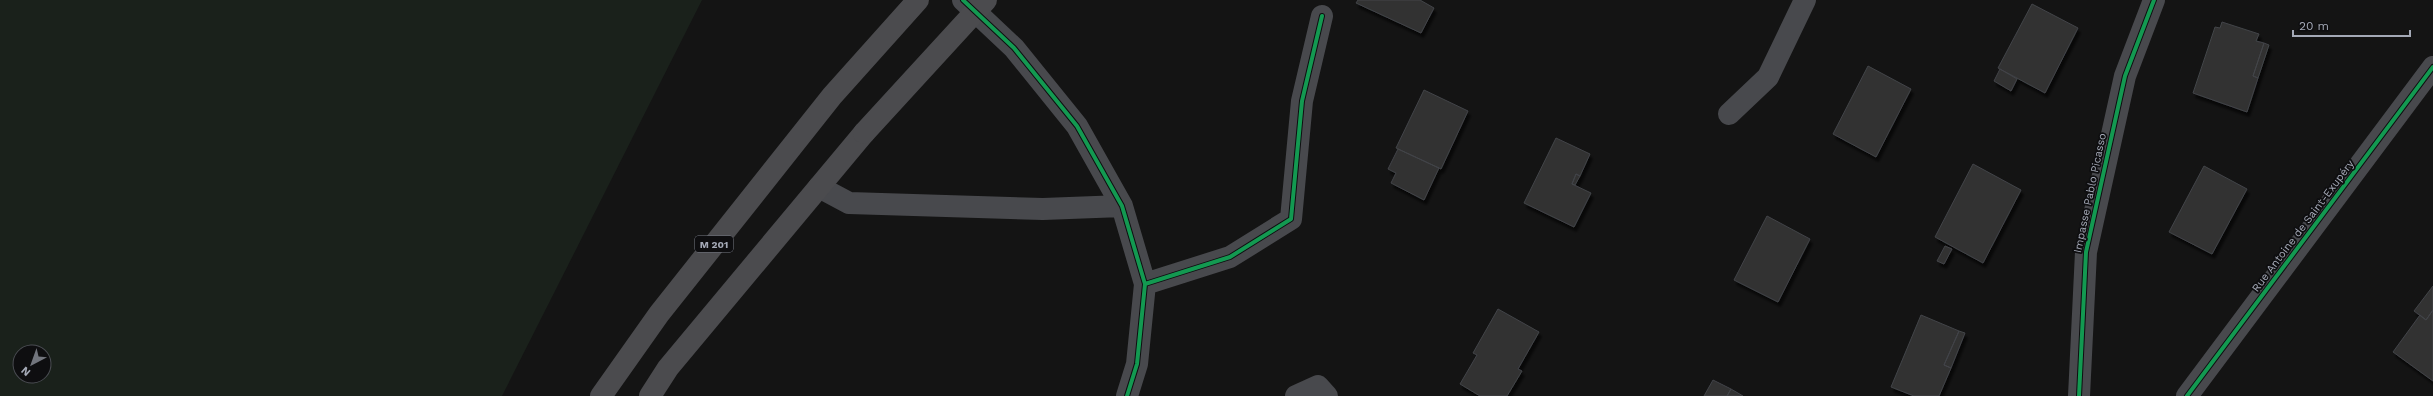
<svg xmlns="http://www.w3.org/2000/svg" width="2433" height="396" viewBox="0 0 2433 396" font-family="'Work Sans',sans-serif">
	<defs>
		<filter id="shadow"><feDropShadow dx="2.5" dy="4.5" stdDeviation="1" flood-color="#0009"/></filter>
	</defs>
	<rect width="100%" height="100%" fill="#141414"/>
	<path fill="#1a211b" fill-rule="evenodd" d="M0,0H702L502,396H0ZM20,352H44V376H20Z"/>
	<path fill="#323233" stroke="#424448" filter="url(#shadow)" d="M1358,0H1420L1434,8L1421,33L1356,3Z
		M2032,4L2078,28L2045,93L1998,68Z
		M2222,22L2259,34L2256,41L2264,43L2253,76L2258,78L2247,112L2193,93L2215,27L2220,28Z
		M2264,43L2269,45L2258,78L2253,76Z
		M1868,66L1911,89L1876,157L1833,134Z
		M2000,69L2017,79L2011,91L1994,81Z
		M1424,90L1468,111L1441,169L1396,148Z
		M1556,138L1590,154L1580,176L1576,174L1572,184L1591,193L1574,227L1524,203Z
		M1398,149L1439,168L1424,200L1391,183L1396,173L1388,169Z
		M1973,164L2021,190L1983,263L1935,237Z
		M2204,166L2247,189L2212,254L2169,232Z
		M1576,174L1580,176L1575,185L1572,184Z
		M1767,216L1810,239L1778,302L1734,280Z
		M1945,246L1952,249L1944,264L1937,261Z
		M2433,286V310L2426,320L2414,311Z
		M1498,309L1539,332L1518,369L1522,371L1507,396H1480L1460,384L1477,355L1473,353Z
		M2433,310V381L2393,352L2420,315L2426,320Z
		M1921,315L1959,331L1944,365L1951,368L1939,396H1914L1891,387Z
		M1959,331L1965,333L1951,368L1944,365Z
		M1713,380L1731,389L1727,396H1704Z
		M1731,389L1743,396H1727Z"/>
	<g fill="none" stroke-linecap="round" stroke-linejoin="round">
		<path stroke="#48494d" stroke-width="22" d="M963,0L1014,48L1077,126L1122,206L1145,284L1137,364L1127,396
			M1729,114L1768,77L1805,0
			M819,187L849,203L1043,209L1122,206
			M1145,284L1230,257L1291,219L1302,101L1322,16
			M1296,396L1318,386L1327,396
			M2079,396L2086,252L2125,76L2154,0
			M2187,396L2433,67"/>
		<path stroke="#4b4b4e" stroke-width="22" d="M601,396L659,314L832,96L918,0
			M650,396L668,368L864,133"/>
		<path stroke="#4b4b4e" stroke-width="22" d="M864,133L986,0"/>
		<g stroke="#0e0e10" stroke-width="6">
			<path id="cycleway" d="M963,0L1014,48L1077,126L1122,206L1145,284L1137,364L1127,396
				M1145,284L1230,257L1291,219L1302,101L1322,16
				M2079,396L2086,252L2125,76L2154,0
				M2187,396L2433,67"/>
		</g>
		<use href="#cycleway" stroke="#139951" stroke-width="4"/>
	</g>
	<g text-anchor="middle" dominant-baseline="central" stroke-width="3.5" stroke-linejoin="round" paint-order="stroke">
		<rect fill="#0e0e10" stroke="#777a84" stroke-width="1" x="695" y="236" width="38" height="16" rx="3"/>
		<g font-size="10" font-weight="bold" fill="#a4a9b6">
			<text x="714" y="244">M 201</text>
		</g>
		<g font-size="11" fill="#a4a9b6" stroke="#0e0e10">
			<text transform="translate(2090 193) rotate(-78)">Impasse Pablo Picasso</text>
			<text transform="translate(2303 226) rotate(-53)">Rue Antoine de Saint-Exupéry</text>
		</g>
	</g>
	<g transform="translate(32 364) rotate(221)"><circle r="19" fill="#0e0e10" stroke="#4a4c52"/>
	<path d="M0-3L7 15L0 10L-7 15Z" fill="#72757d"/>
	<text y="-6" font-size="11" font-weight="bold" text-anchor="middle" fill="#a4a9b6">N</text>
	</g>
	<path d="M2293 30v6h117v-6" fill="none" stroke="#a4a9b6" stroke-width="2"/>
	<text x="2299" y="30" font-size="12" fill="#a4a9b6" stroke="#0e0e10" stroke-width="3" paint-order="stroke">20 m</text>
</svg>
